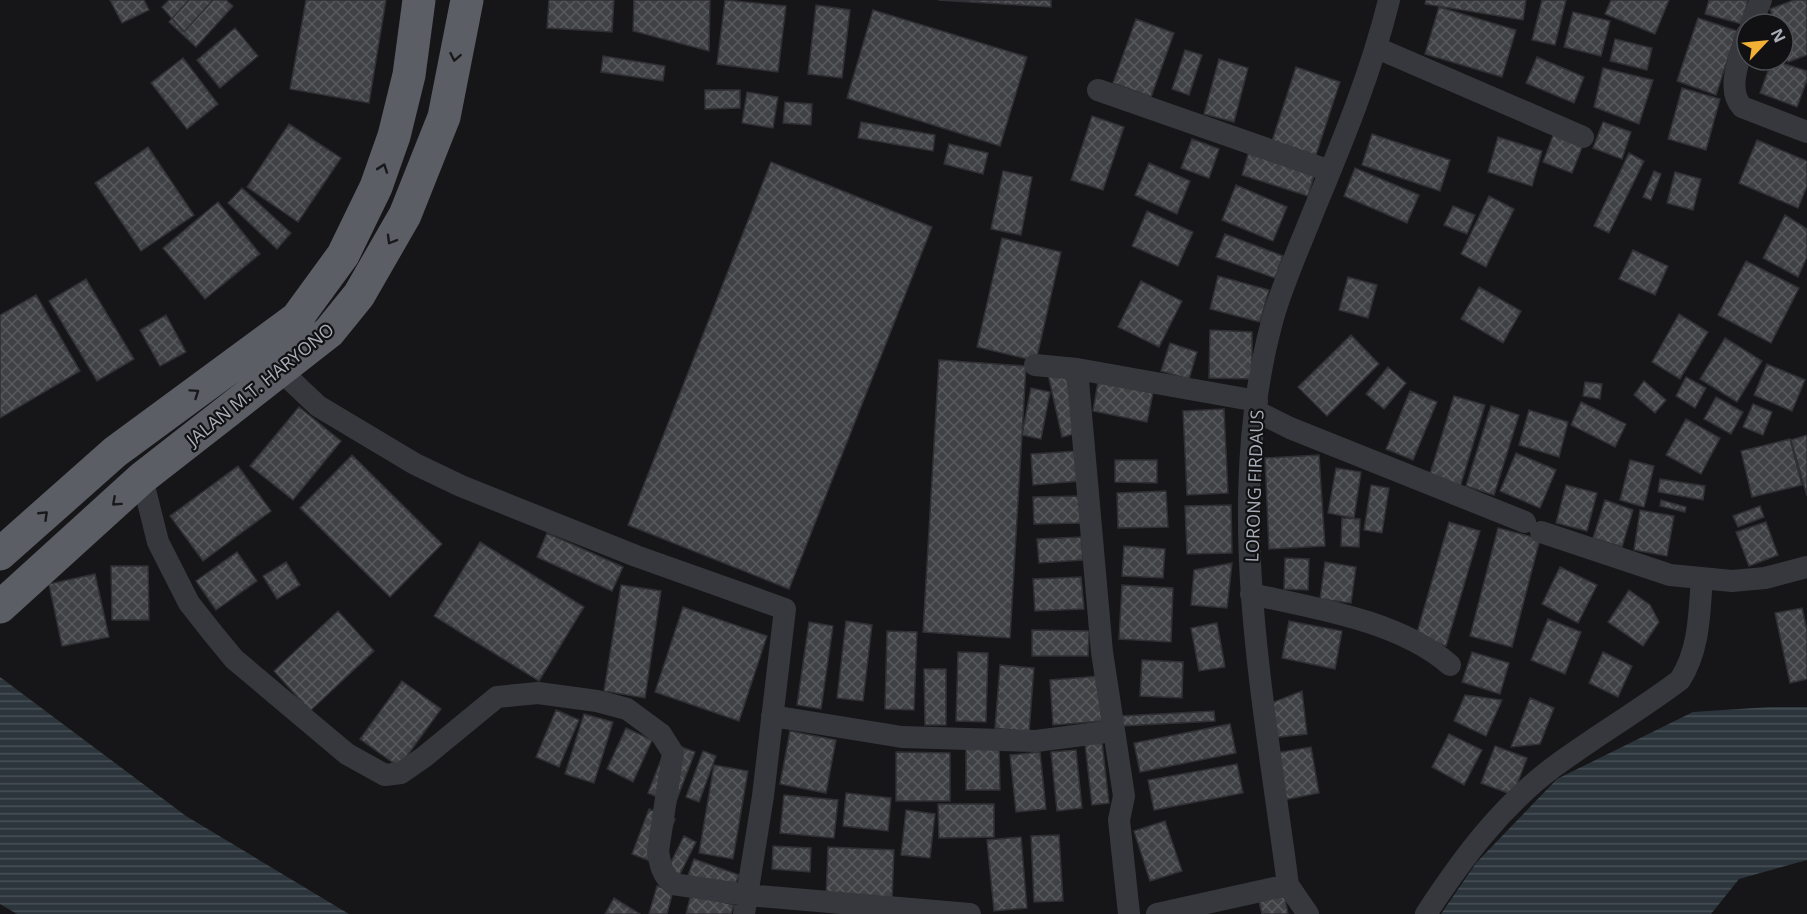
<svg xmlns="http://www.w3.org/2000/svg" width="1807" height="914" viewBox="0 0 1807 914" font-family="'Open Sans',sans-serif">
	<defs>
		<pattern id="water-rules" width="6" height="5" patternUnits="userSpaceOnUse" patternTransform="scale(1.5)"><rect width="6" height="5" fill="#2c353c"/><path d="M0 2.5h6" fill="none" stroke="#485056"/></pattern>
		<pattern id="building-cross-hatch" width="8" height="8" patternUnits="userSpaceOnUse" patternTransform="scale(1.5)"><rect width="8" height="8" fill="#404145"/><path d="M0 0l8 8M0 8l8-8" fill="none" stroke="#595a5e"/></pattern>
	</defs>
	<rect width="100%" height="100%" fill="#161618"/>
	<path fill="url(#water-rules)" d="M0,677L186,816L349,914H17L0,904Z
		M1770,707H1807V860L1739,879L1711,914H1441L1476,863L1557,779L1693,712Z"/>
	<path fill="url(#building-cross-hatch)" stroke="#303034" stroke-width="1.5" d="M110,0H144L149,10L122,23Z
		M169,0H213L184,32L162,7Z
		M189,0H226L233,6L196,47L169,22Z
		M306,0H386L369,103L290,89Z
		M549,0H614L612,32L547,28Z
		M634,0H710L709,51L633,31Z
		M725,0L786,6L778,72L717,64Z
		M938,0H1051V7Z
		M1426,0H1526L1523,20L1425,4Z
		M1542,0H1566L1555,45L1532,40Z
		M1611,0H1669L1655,34L1605,14Z
		M1709,0H1748L1742,24L1705,14Z
		M1794,0H1807V55L1788,62L1783,47V24H1775L1770,9Z
		M816,5L850,10L842,78L808,74Z
		M1439,7L1516,30L1502,77L1425,54Z
		M873,10L1027,57L1000,146L847,98Z
		M1573,12L1610,21L1601,56L1564,47Z
		M1698,18L1737,31L1716,95L1677,81Z
		M1136,19L1174,33L1151,97L1113,83Z
		M235,28L258,56L220,88L197,60Z
		M1615,39L1652,48L1647,70L1610,61Z
		M1185,50L1202,55L1189,95L1172,89Z
		M603,56L665,66L663,81L601,72Z
		M1537,57L1584,77L1574,103L1526,83Z
		M183,58L218,104L187,129L151,83Z
		M1219,59L1248,68L1234,122L1204,114Z
		M1772,60L1807,71V80L1797,107L1760,93Z
		M1296,67L1340,82L1315,158L1271,144Z
		M1603,68L1653,80L1639,124L1594,107Z
		M1682,88L1720,99L1706,150L1668,139Z
		M705,90H740V108L705,109Z
		M747,92L778,97L773,128L742,123Z
		M785,102L812,104L811,125L783,123Z
		M1092,116L1124,127L1103,190L1071,180Z
		M861,122L935,135L933,151L858,138Z
		M1603,122L1631,132L1622,159L1593,148Z
		M289,124L341,158L298,222L247,187Z
		M1554,133L1583,145L1572,173L1543,162Z
		M1372,134L1450,160L1440,191L1362,165Z
		M1498,137L1542,151L1532,186L1488,172Z
		M1192,139L1219,149L1209,178L1181,168Z
		M1757,140L1807,161V186L1798,208L1739,183Z
		M949,144L988,153L983,174L944,164Z
		M148,147L194,215L141,251L95,183Z
		M1250,148L1316,169L1308,196L1242,175Z
		M1629,153L1644,161L1609,233L1594,226Z
		M771,162L932,227L789,589L628,525Z
		M1149,163L1190,181L1177,214L1135,195Z
		M1355,168L1419,195L1407,223L1344,196Z
		M1003,171L1032,177L1021,235L991,229Z
		M1654,171L1661,174L1651,200L1643,197Z
		M1675,172L1701,179L1693,210L1667,203Z
		M1236,185L1287,207L1273,241L1222,220Z
		M242,188L291,233L277,249L228,203Z
		M1489,196L1514,209L1486,267L1461,254Z
		M218,202L260,254L205,299L163,248Z
		M1453,206L1475,215L1467,234L1444,225Z
		M1147,211L1193,232L1178,266L1132,246Z
		M1785,215L1807,229V257L1798,277L1763,258Z
		M1225,234L1283,256L1275,278L1216,257Z
		M1002,238L1061,252L1036,361L977,347Z
		M1633,250L1668,266L1655,295L1619,279Z
		M1746,261L1799,288L1771,343L1718,315Z
		M1218,276L1269,290L1260,322L1210,309Z
		M1348,277L1377,285L1368,318L1339,310Z
		M86,279L134,359L97,381L49,301Z
		M1141,281L1182,301L1159,347L1118,327Z
		M1479,287L1521,311L1503,343L1461,319Z
		M36,295L80,371L0,418V315Z
		M1679,314L1708,332L1680,379L1652,362Z
		M166,315L186,352L160,366L140,330Z
		M1210,330L1252,332V379L1209,378Z
		M1351,335L1379,364L1327,416L1298,387Z
		M1725,338L1762,361L1737,402L1700,379Z
		M1170,343L1197,352L1189,379L1161,371Z
		M939,360L1026,366L1010,638L923,632Z
		M1767,364L1805,380L1792,411L1754,395Z
		M1388,367L1406,383L1384,409L1366,394Z
		M1065,370L1078,433L1062,437L1048,374Z
		M1686,377L1706,388L1695,408L1676,396Z
		M1644,381L1666,400L1655,413L1634,395Z
		M1098,382L1153,393L1147,422L1093,411Z
		M1585,382L1602,384L1600,399L1583,396Z
		M1031,388L1050,392L1041,439L1022,435Z
		M1410,391L1437,402L1413,460L1386,449Z
		M1454,396L1485,405L1460,487L1429,477Z
		M1716,397L1743,412L1731,434L1704,419Z
		M1581,402L1626,424L1615,447L1571,425Z
		M1753,404L1772,412L1763,435L1743,427Z
		M1491,406L1519,415L1494,495L1466,486Z
		M299,407L341,441L293,500L250,466Z
		M1224,409L1228,493L1187,495L1183,411Z
		M1529,410L1568,422L1559,457L1519,445Z
		M1686,419L1720,438L1701,474L1666,455Z
		M1807,435V496L1791,440Z
		M1790,439L1802,485L1752,497L1741,451Z
		M1078,451L1080,481L1033,485L1031,454Z
		M1516,453L1556,470L1540,508L1500,491Z
		M352,455L442,544L390,597L300,508Z
		M1319,455L1325,546L1269,549L1265,458Z
		M1115,460H1157V483L1115,482Z
		M1630,460L1654,466L1644,507L1620,500Z
		M238,466L271,511L203,561L170,516Z
		M1336,468L1361,472L1354,518L1328,513Z
		M1660,479L1705,486L1703,500L1658,492Z
		M1371,485L1389,488L1382,533L1364,530Z
		M1566,485L1597,493L1587,531L1556,523Z
		M1166,491L1168,527L1118,528L1117,493Z
		M1081,496L1082,523L1034,524L1033,497Z
		M1605,500L1633,510L1622,547L1593,538Z
		M1661,500L1686,507L1685,512L1660,506Z
		M1231,505L1232,553L1187,554L1185,506Z
		M1760,506L1764,517L1738,527L1733,516Z
		M1640,510L1674,516L1667,556L1634,550Z
		M1342,518L1360,519L1359,547L1341,546Z
		M1449,522L1480,531L1446,646L1416,636Z
		M1766,522L1778,555L1749,566L1736,532Z
		M1498,528L1540,539L1512,647L1470,636Z
		M547,533L623,567L612,591L537,557Z
		M1081,537L1083,560L1039,563L1037,539Z
		M480,542L584,607L539,681L434,616Z
		M1124,546L1165,549L1163,578L1122,576Z
		M237,552L257,581L216,610L196,581Z
		M1285,558L1309,559L1308,590L1284,589Z
		M286,562L300,585L277,599L263,576Z
		M1325,562L1356,567L1351,603L1320,599Z
		M1232,563L1227,608L1191,605L1194,570Z
		M111,566H148L149,620H112Z
		M1560,567L1597,585L1578,623L1542,604Z
		M95,574L109,637L62,646L49,584Z
		M1081,577L1084,609L1035,611L1033,579Z
		M621,585L661,591L645,698L604,691Z
		M1122,585L1173,588L1171,642L1119,639Z
		M1629,590L1650,605L1659,622L1643,646L1608,622Z
		M683,607L767,636L739,721L655,692Z
		M1802,608L1807,630V679L1790,683L1775,613Z
		M338,611L374,651L310,711L274,671Z
		M1548,619L1581,632L1565,674L1531,660Z
		M846,621L872,625L863,701L837,698Z
		M1289,621L1342,631L1335,669L1282,658Z
		M809,622L833,626L821,709L797,705Z
		M1217,623L1225,667L1199,671L1191,628Z
		M1032,630L1089,631L1088,656H1032Z
		M887,631L917,632L914,710L885,709Z
		M958,652L988,653L986,722L956,721Z
		M1472,652L1509,663L1500,694L1462,682Z
		M1603,652L1632,666L1618,697L1589,683Z
		M1142,660L1183,662L1182,698L1140,696Z
		M1000,665L1034,668L1029,732L995,728Z
		M924,669H946V725H925Z
		M1100,676L1103,721L1053,725L1050,680Z
		M402,681L441,709L399,767L360,739Z
		M1302,691L1307,734L1270,738L1266,705Z
		M1465,695L1502,700L1486,736L1454,721Z
		M1530,698L1554,708L1540,744L1511,747Z
		M556,710L579,720L559,767L536,757Z
		M1214,711L1215,721L1122,726V716Z
		M584,714L613,722L594,783L565,774Z
		M1230,724L1236,753L1140,772L1134,743Z
		M626,728L652,740L633,782L607,769Z
		M790,731L836,740L826,793L780,784Z
		M1449,734L1482,750L1464,785L1432,767Z
		M668,742L695,752L675,804L648,793Z
		M1102,742L1109,803L1092,805L1085,744Z
		M966,745H999L1000,790H966Z
		M1495,746L1527,758L1513,795L1481,783Z
		M1311,747L1319,793L1283,800L1275,753Z
		M1076,750L1082,808L1057,811L1051,752Z
		M703,751L716,756L699,802L686,797Z
		M896,752L950,753V801H896Z
		M1040,752L1046,809L1016,812L1010,755Z
		M1237,764L1243,793L1154,810L1148,780Z
		M714,765L748,771L733,859L699,853Z
		M846,793L891,798L888,831L843,826Z
		M784,795L838,800L834,838L780,833Z
		M938,804H994V837L939,838Z
		M649,809L675,819L658,864L632,854Z
		M906,810L935,814L930,858L901,855Z
		M1165,821L1182,871L1150,881L1134,831Z
		M1059,835L1063,901L1034,902L1031,836Z
		M684,836L696,842L679,876L667,870Z
		M1021,837L1027,908L994,911L987,840Z
		M773,846L811,848L810,872L772,869Z
		M828,847L894,850L892,901L826,897Z
		M694,859L739,875L730,898L686,881Z
		M657,886L673,891L667,914H649Z
		M1283,888L1288,914H1262L1257,893Z
		M691,894L734,905L731,914H686Z
		M614,898L640,914H605Z"/>
	<g fill="none" stroke-linecap="round" stroke-linejoin="round">
		<path stroke="#37383d" stroke-width="22" d="M1751,24L1761,0
			M1747,34C1741,56 1725,88 1742,107L1807,132
			M1377,48L1583,137
			M1098,90L1330,171
			M1035,365L1077,369L1257,401
			M1077,369L1102,652L1124,796L1119,820L1129,914
			M281,371L318,406L415,464L461,486L636,556L785,609L763,796L744,914
			M1256,411L1290,428L1525,522
			M142,478L158,542L189,603L211,631L234,659L347,754L385,775L401,773L424,757L497,697L538,693L597,701L627,709L661,734L673,753L658,851C660,864 662,875 673,884L747,895L970,914
			M1541,532L1670,575L1732,581L1765,578L1807,567
			M1251,594C1315,608 1400,621 1450,665
			M772,716L902,737L1036,741L1113,731
			M1157,914L1288,885
			M1308,914L1288,885C1264,699 1222,503 1273,318C1283,283 1299,248 1312,215C1341,145 1371,74 1389,0
			M1426,914C1462,859 1501,806 1555,766C1596,736 1640,710 1680,680C1700,648 1699,614 1702,578"/>
		<path stroke="#5b5e65" stroke-width="33" d="M0,554L115,452L297,318L343,255L376,187L394,136L409,75L419,0
			M0,607L142,478L329,332L359,295L405,215L444,117L467,0"/>
	</g>
	<defs><path id="oneway-chevron" d="M-2-3.5L2.5 0L-2 3.5" fill="none" stroke-width="1.6" stroke-linecap="round" stroke-linejoin="round" transform="scale(1.5)"/></defs>
	<g stroke="#18191b">
		<use href="#oneway-chevron" transform="translate(455 57) rotate(101)"/>
		<use href="#oneway-chevron" transform="translate(383 168) rotate(-71)"/>
		<use href="#oneway-chevron" transform="translate(391 240) rotate(120)"/>
		<use href="#oneway-chevron" transform="translate(195 393) rotate(-34)"/>
		<use href="#oneway-chevron" transform="translate(116 502) rotate(138)"/>
		<use href="#oneway-chevron" transform="translate(44 515) rotate(-44)"/>
	</g>
	<g text-anchor="middle" dominant-baseline="central" stroke-width="4.5" stroke-linejoin="round" paint-order="stroke">
		<g font-size="18" fill="#a8adb8" stroke="#111113">
			<text transform="translate(260 384) rotate(-39)">JALAN M.T. HARYONO</text>
			<text transform="translate(1254 486) rotate(-88)">LORONG FIRDAUS</text>
		</g>
	</g>
	<g transform="translate(1765 42) rotate(64)"><circle r="28" fill="#111113" stroke="#4d4f55" stroke-width="1.5"/>
	<path d="M0-4.5L10 22L0 15L-10 22Z" fill="#f2b134"/>
	<text y="-9" font-size="16" font-weight="bold" text-anchor="middle" fill="#a8adb8">N</text>
	</g>
</svg>
